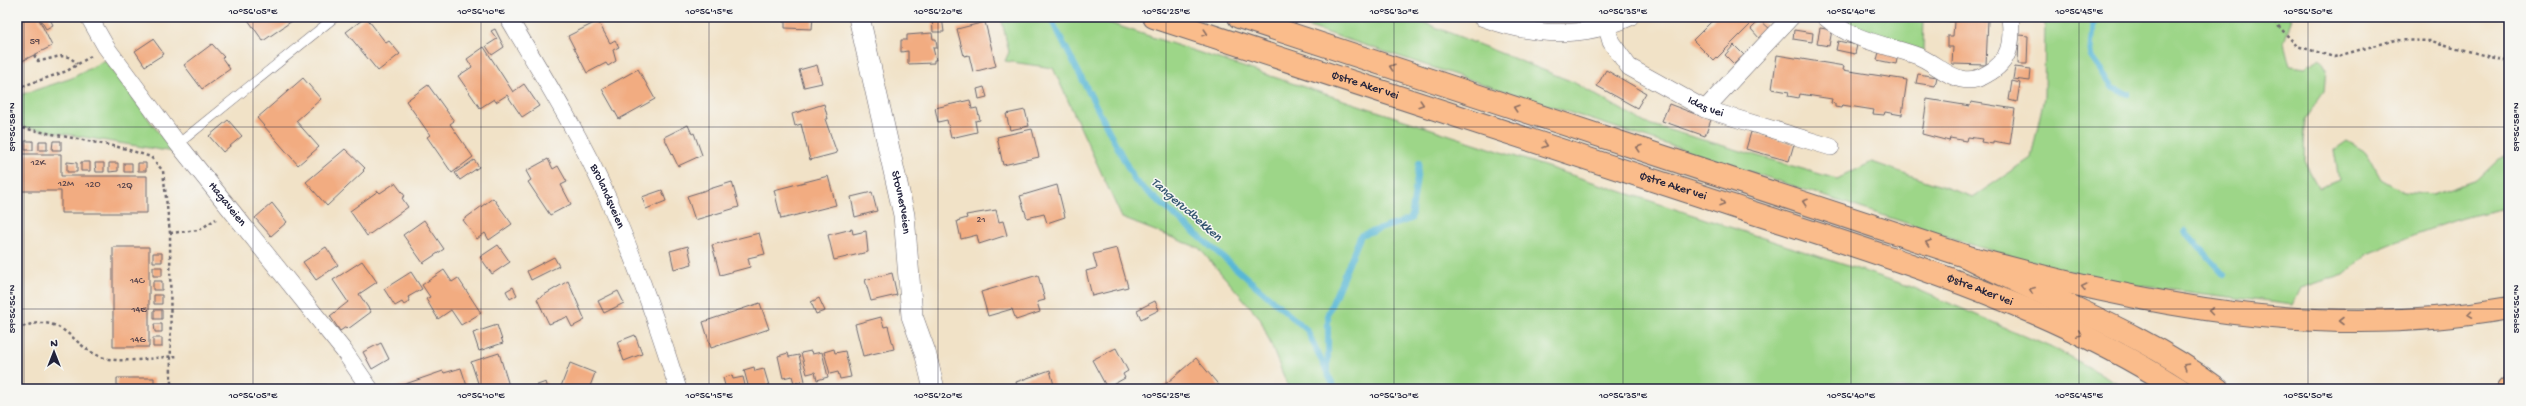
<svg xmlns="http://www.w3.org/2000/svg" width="2526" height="406" viewBox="0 0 2526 406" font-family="'Gochi Hand',sans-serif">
	<rect width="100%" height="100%" fill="#f6f6f2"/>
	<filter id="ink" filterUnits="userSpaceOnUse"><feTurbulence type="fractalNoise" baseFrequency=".025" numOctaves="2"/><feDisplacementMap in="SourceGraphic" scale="8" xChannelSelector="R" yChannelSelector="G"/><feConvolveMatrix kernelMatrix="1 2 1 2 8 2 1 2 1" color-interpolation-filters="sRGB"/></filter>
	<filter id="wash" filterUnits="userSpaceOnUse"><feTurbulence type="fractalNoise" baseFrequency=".012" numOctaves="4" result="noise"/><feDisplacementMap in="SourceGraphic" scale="16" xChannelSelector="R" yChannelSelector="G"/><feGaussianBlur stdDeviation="0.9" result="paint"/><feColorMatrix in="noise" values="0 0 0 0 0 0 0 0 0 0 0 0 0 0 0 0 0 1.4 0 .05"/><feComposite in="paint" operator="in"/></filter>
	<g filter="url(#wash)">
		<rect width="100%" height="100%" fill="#f1e2c7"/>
		<path fill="#9dd688" stroke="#607c62" d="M1001,17H1091L1912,287L2059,351L2129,389H1289L1260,318L1199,248L1122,218L1053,68L1005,61L1009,52Z
			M1279,17H1410L1573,82L1645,123L1837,179L1872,162L1973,197L2031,158L2044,97L2045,17H2292L2284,43L2290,66L2305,68L2319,58L2326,69L2324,92L2305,119L2304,161L2319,188L2339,180L2334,150L2347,141L2366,152L2381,179L2404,192L2433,195L2476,180L2498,159L2509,155V207L2462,218L2416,234L2367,254L2344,274L2301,288L2293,305L2133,285L2063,270L1979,247Z
			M1836,17H1924L1923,51L1863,33Z
			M105,60L173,152L17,126V96L72,78Z"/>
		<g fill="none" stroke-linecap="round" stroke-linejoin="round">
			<path stroke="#58b7d6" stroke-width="6" d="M2094,17L2091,57L2113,88L2128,94
				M1053,23L1135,181L1307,330L1335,389
				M2185,231L2224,274
				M1328,371V313L1361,235L1411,219L1419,163"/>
		</g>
		<g id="blocks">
			<path fill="#f2ac81" d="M17,17H38L52,46L20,62L17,57Z
				M39,17H49L53,25L46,29Z
				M246,17H289L292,21L263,41Z
				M366,17L386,43L389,41L400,54L378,71L346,32Z
				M785,17H813L812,29L785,28Z
				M932,17H942L944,32H933Z
				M969,17H984L983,21Z
				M1716,17H1758L1714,61L1693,40Z
				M1948,17H1982V20H1988L1986,65L1952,64L1953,47H1947V36H1953L1954,21H1948Z
				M1760,20L1770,29L1760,39L1751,29Z
				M598,21L610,43L615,40L619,47L613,50L616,61L608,66L606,63L587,73L568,36Z
				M985,22L996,66L973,72L969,55L964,56L957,29Z
				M1820,28L1832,30L1829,46L1817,44Z
				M495,29L504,47L492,55L486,46L497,39L491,31Z
				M1794,30L1813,33L1812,42L1793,39Z
				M932,33L933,39H936L937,48H933L936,60H934V63L908,64V51L901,52V40H907V35Z
				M2019,35L2028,36L2027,64H2018Z
				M153,39L164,54L145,66L135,51Z
				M1838,41L1857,45L1855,54L1836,50Z
				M212,44L224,57L222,58L230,69L202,89L184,65Z
				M1734,45L1744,55L1734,64L1725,55Z
				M484,47L513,92L524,84L539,106L522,117L507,95L496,102L494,99L480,108L458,76L472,67L467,59Z
				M1879,52L1898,55L1896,64L1877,60Z
				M1777,55L1844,66L1843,70L1907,80L1902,115L1885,112L1884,115L1873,114L1874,110L1842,105L1841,108L1835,107V104L1831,103L1832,99L1800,94L1799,98L1788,96L1789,92L1772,89Z
				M817,65L822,83L804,87L799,70Z
				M2015,67L2031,69L2030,81L2013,79Z
				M638,69L655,99L619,119L602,89Z
				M1606,70L1646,93L1637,108L1597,86Z
				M1918,74L1937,77L1935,86L1916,83Z
				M303,78L321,99L296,121L319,147L298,165L257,118Z
				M2012,81L2020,83L2017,102L2009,100Z
				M428,85L454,121L450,124L473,157L452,173L427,137L430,135L406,101Z
				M984,87L987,97L979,99L977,89Z
				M1927,99L1970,106L1971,102L2015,109L2010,144L1993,141V144L1981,142L1982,139L1968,137L1967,141L1950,138L1949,141L1922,134Z
				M970,100L972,109L977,108L980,120L975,121L977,132L951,138L947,120L938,122L935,108Z
				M824,104L828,119H825L837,153L810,160L801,124L795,126L792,114Z
				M1669,104L1711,120L1705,136L1662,121Z
				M1025,110L1029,126L1010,130L1006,114Z
				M228,120L242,136L223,152L209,136Z
				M688,125L692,134L694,133L702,155L678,166L664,137Z
				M1032,129L1039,157L1003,165L997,137Z
				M1751,132L1794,144L1789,161L1746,149Z
				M17,141H19V150H17Z
				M25,141H33V150H25Z
				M39,141H47V150H39Z
				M53,141H61V150H52Z
				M345,149L365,168L363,170L364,171L327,206L306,182Z
				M17,154H61V176H147V213H61V191H17Z
				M548,159L553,169L558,166L567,182L561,185L571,204L550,215L528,182L531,180L526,171Z
				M474,160L479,167L460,180L455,173Z
				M67,162L77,163V172H67Z
				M81,162H90V171H81Z
				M95,163H104V172H96Z
				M109,163H118V171L109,172Z
				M124,163H132V172H124Z
				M138,163H146V171H138Z
				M828,176L836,205L781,219L774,190Z
				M732,182L739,207L695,220L687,196Z
				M395,183L405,196L402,198L408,207L367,236L350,211L378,191L380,193Z
				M1057,185L1065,217L1047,223L1044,214L1027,218L1020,196Z
				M662,190L666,201L646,209L642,197Z
				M872,192L877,211L855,217L851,197Z
				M493,198L512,224L489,240L485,233L477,239L463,220Z
				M272,203L287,222L271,236L255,218Z
				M996,210L999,222L1003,221L1007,235L979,244L977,235L961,239L957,221L967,218L966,215Z
				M424,220L444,249L423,263L403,235Z
				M852,229L853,234L866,231L868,252L834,260L828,235Z
				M759,233L765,254L748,258L750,267L720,275L712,245Z
				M498,245L510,262L492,274L480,257Z
				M688,246L692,264L674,269L670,251Z
				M113,247H149V347H113Z
				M326,247L338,265L316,280L303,262Z
				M1117,248L1128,287L1092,296L1086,271L1097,268L1093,254Z
				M153,253H162V262H153Z
				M554,257L559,266L531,280L527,271Z
				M362,261L377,282L359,294L371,312L348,329L346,327L340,331L330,316L348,302L333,280Z
				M153,267H162V276H153Z
				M444,270L452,282L458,278L481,313L461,325L451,310L438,319L426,299L430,297L422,285Z
				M411,272L422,289L408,297L410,301L404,305L402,302L395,306L384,289Z
				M892,273L897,295L871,301L865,280Z
				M1038,275L1045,300L1037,302L1040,312L1016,320L1012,309L988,316L981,292Z
				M153,281H162V290H153Z
				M568,281L585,320L572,327L567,317L549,324L537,299Z
				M513,287L517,295L510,299L506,291Z
				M618,291L624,303L604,313L598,301Z
				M154,295H162V304H154Z
				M819,298L825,311L816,314L811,302Z
				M1155,301L1159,310L1141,319L1137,310Z
				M760,303L769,329L711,348L703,322Z
				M154,310H162V319H154Z
				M881,317L884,327L888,326L894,349L863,356L855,324Z
				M154,324H162V332H155Z
				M497,325L503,343L479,351L473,333Z
				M635,335L642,354L624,361L617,342Z
				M153,338H162V347H153Z
				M381,343L389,359L372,369L363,352Z
				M1116,348L1128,371L1123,374L1125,378L1107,388L1092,360Z
				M834,349L835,353L845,351L851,377L840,379L838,372L830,374L824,352Z
				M811,351L812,354L822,352L828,377L817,380L815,372L807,374L801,353Z
				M499,353L510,389H480L471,362Z
				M788,353L789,357L799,355L805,381L794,383L792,376L783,378L778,356Z
				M1196,358L1222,389H1162L1161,388Z
				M570,363L595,373L589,389H560Z
				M754,367L755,371L764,369L770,389H749L744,370Z
				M461,368L468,389H391L443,371L444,373Z
				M1050,370L1055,389H1018L1016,382Z
				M732,375L733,379L743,377L746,389H726L723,378Z
				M117,378H154V389H117Z
				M546,382L548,389H532V387Z
				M167,384V389H158V385Z
				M277,385H326V389H277Z"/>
		</g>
	</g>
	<g filter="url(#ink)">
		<use href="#blocks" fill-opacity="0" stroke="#6a656c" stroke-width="1"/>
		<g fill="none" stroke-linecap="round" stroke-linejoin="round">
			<g stroke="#6a656c" stroke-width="10">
				<path id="service" d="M178,144L335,17"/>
			</g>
			<g stroke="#6a656c" stroke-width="18">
				<g id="minor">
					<path id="s1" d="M89,17L106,47L178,144L344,351L370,389"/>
					<path id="s2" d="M508,17C544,77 581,137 609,201C636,262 658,325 678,389"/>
					<path d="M1481,17C1531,36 1581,40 1630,17"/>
					<path d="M1825,17C1851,40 1883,44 1915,55C1931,60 1944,75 1961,79C1970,81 1979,79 1987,74C2010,62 2013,42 2010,17"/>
					<path id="s3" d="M1607,28L1611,42L1629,67L1705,109L1831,147"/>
					<path d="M1705,109L1791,17"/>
				</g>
			</g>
			<g stroke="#6a656c" stroke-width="22">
				<g id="tertiary">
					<path id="s4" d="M859,17L904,215L912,316L925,352L934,389"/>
				</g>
			</g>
			<g stroke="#6a656c" stroke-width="24">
				<g id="trunk">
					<path id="s5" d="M1154,17C1344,79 1533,141 1723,203C1878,254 2041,300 2179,389"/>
					<path d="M1239,17L1965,256C2050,300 2141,331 2218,389"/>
				</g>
			</g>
			<g stroke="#6a656c" stroke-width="24">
				<path id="motorway" d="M1965,256C2146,305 2321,342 2509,308
					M2508,389L2509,388"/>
			</g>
			<path stroke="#6a656c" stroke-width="2.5" stroke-dasharray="3 3" stroke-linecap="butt" d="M2270,17L2297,46L2334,57L2395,40L2431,41L2509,62
				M34,55L38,61C54,60 65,49 77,64
				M17,88L67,71L91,56
				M17,127L123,148L151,157L163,171L170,233L171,389
				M170,233L199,230L216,219
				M17,329C67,307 71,352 109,359C132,363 155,357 179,356"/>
			<use href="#service" stroke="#fff" stroke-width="9"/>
			<use href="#minor" stroke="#fff" stroke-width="17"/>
			<use href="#tertiary" stroke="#fff" stroke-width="21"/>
			<use href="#trunk" stroke="#fabc8b" stroke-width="22"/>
			<use href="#motorway" stroke="#fabc8b" stroke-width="22"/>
		</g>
		<defs><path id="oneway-chevron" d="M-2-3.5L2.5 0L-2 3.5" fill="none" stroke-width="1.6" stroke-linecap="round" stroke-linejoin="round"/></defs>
		<g stroke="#8e6f63">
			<use href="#oneway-chevron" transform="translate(1205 33) rotate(18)"/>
			<use href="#oneway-chevron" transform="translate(1392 67) rotate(-162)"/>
			<use href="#oneway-chevron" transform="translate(1421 104) rotate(18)"/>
			<use href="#oneway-chevron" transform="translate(1516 108) rotate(-162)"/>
			<use href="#oneway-chevron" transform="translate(1545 145) rotate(18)"/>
			<use href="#oneway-chevron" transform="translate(1639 148) rotate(-162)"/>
			<use href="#oneway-chevron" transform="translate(1805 202) rotate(-162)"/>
			<use href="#oneway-chevron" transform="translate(1722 203) rotate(18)"/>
			<use href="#oneway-chevron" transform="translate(1928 243) rotate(-161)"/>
			<use href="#oneway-chevron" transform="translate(2084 287) rotate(-166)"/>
			<use href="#oneway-chevron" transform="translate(2032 290) rotate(-157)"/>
			<use href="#oneway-chevron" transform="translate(2211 311) rotate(-172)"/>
			<use href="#oneway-chevron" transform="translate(2470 314) rotate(172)"/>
			<use href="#oneway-chevron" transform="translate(2341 321) rotate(-180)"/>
			<use href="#oneway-chevron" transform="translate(2079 334) rotate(26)"/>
			<use href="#oneway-chevron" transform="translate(2186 366) rotate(-148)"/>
		</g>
	</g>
	<path fill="none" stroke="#22223b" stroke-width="1" stroke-opacity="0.45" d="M24,17V389M253,17V389M481,17V389M709,17V389M938,17V389M1166,17V389M1394,17V389M1623,17V389M1851,17V389M2079,17V389M2308,17V389M17,127H2509M17,309H2509"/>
	<g text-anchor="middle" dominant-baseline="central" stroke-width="3" stroke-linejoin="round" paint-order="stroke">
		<g font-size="10" fill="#56444c">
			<text x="35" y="42">59</text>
			<text x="38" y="163">12K</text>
			<text x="66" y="184">12M</text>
			<text x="93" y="185">12O</text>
			<text x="125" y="186">12Q</text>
			<text x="981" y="220">21</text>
			<text x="137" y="281">14C</text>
			<text x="139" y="310">14E</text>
			<text x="138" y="340">14G</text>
		</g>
		<g font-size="12" fill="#22223b" stroke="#f6f6f2">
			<text stroke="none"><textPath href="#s5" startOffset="222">Østre Aker vei</textPath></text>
			<text stroke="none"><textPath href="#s3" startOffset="132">Idas vei</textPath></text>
			<text stroke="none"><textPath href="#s5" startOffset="546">Østre Aker vei</textPath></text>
			<text stroke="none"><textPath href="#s2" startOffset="205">Brolandsveien</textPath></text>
			<text stroke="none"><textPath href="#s4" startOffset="190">Stovnerveien</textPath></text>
			<text stroke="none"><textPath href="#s1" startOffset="233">Hagaveien</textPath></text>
			<text stroke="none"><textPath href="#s5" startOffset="870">Østre Aker vei</textPath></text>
		</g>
		<g font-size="13" font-style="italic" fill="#355671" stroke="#f6f6f2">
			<text transform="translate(1186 210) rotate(41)">Tangerudbekken</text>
		</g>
	</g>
	<rect width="2526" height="406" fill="none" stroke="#f6f6f2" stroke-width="44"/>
	<g transform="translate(54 352)" stroke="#f6f6f2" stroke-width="3" paint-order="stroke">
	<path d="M0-3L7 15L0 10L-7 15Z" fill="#22223b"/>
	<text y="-6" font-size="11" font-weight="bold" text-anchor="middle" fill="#22223b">N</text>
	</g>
	<rect x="22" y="22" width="2482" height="362" fill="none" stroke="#22223b" stroke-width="1.5"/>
	<g font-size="10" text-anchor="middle" fill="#22223b">
		<text x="253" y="14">10°56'05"E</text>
		<text x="481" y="14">10°56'10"E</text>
		<text x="709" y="14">10°56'15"E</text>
		<text x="938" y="14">10°56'20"E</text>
		<text x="1166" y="14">10°56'25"E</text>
		<text x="1394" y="14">10°56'30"E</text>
		<text x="1623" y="14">10°56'35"E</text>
		<text x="1851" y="14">10°56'40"E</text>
		<text x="2079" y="14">10°56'45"E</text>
		<text x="2308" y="14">10°56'50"E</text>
		<text transform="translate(11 127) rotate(-90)" y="4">59°56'58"N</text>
		<text transform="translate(2515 127) rotate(-90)" y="4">59°56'58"N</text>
		<text transform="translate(11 309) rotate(-90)" y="4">59°56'56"N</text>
		<text transform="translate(2515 309) rotate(-90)" y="4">59°56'56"N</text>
		<text x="253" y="398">10°56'05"E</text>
		<text x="481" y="398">10°56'10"E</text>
		<text x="709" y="398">10°56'15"E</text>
		<text x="938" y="398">10°56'20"E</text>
		<text x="1166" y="398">10°56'25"E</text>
		<text x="1394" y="398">10°56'30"E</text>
		<text x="1623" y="398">10°56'35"E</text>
		<text x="1851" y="398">10°56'40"E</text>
		<text x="2079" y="398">10°56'45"E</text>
		<text x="2308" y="398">10°56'50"E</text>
	</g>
</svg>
